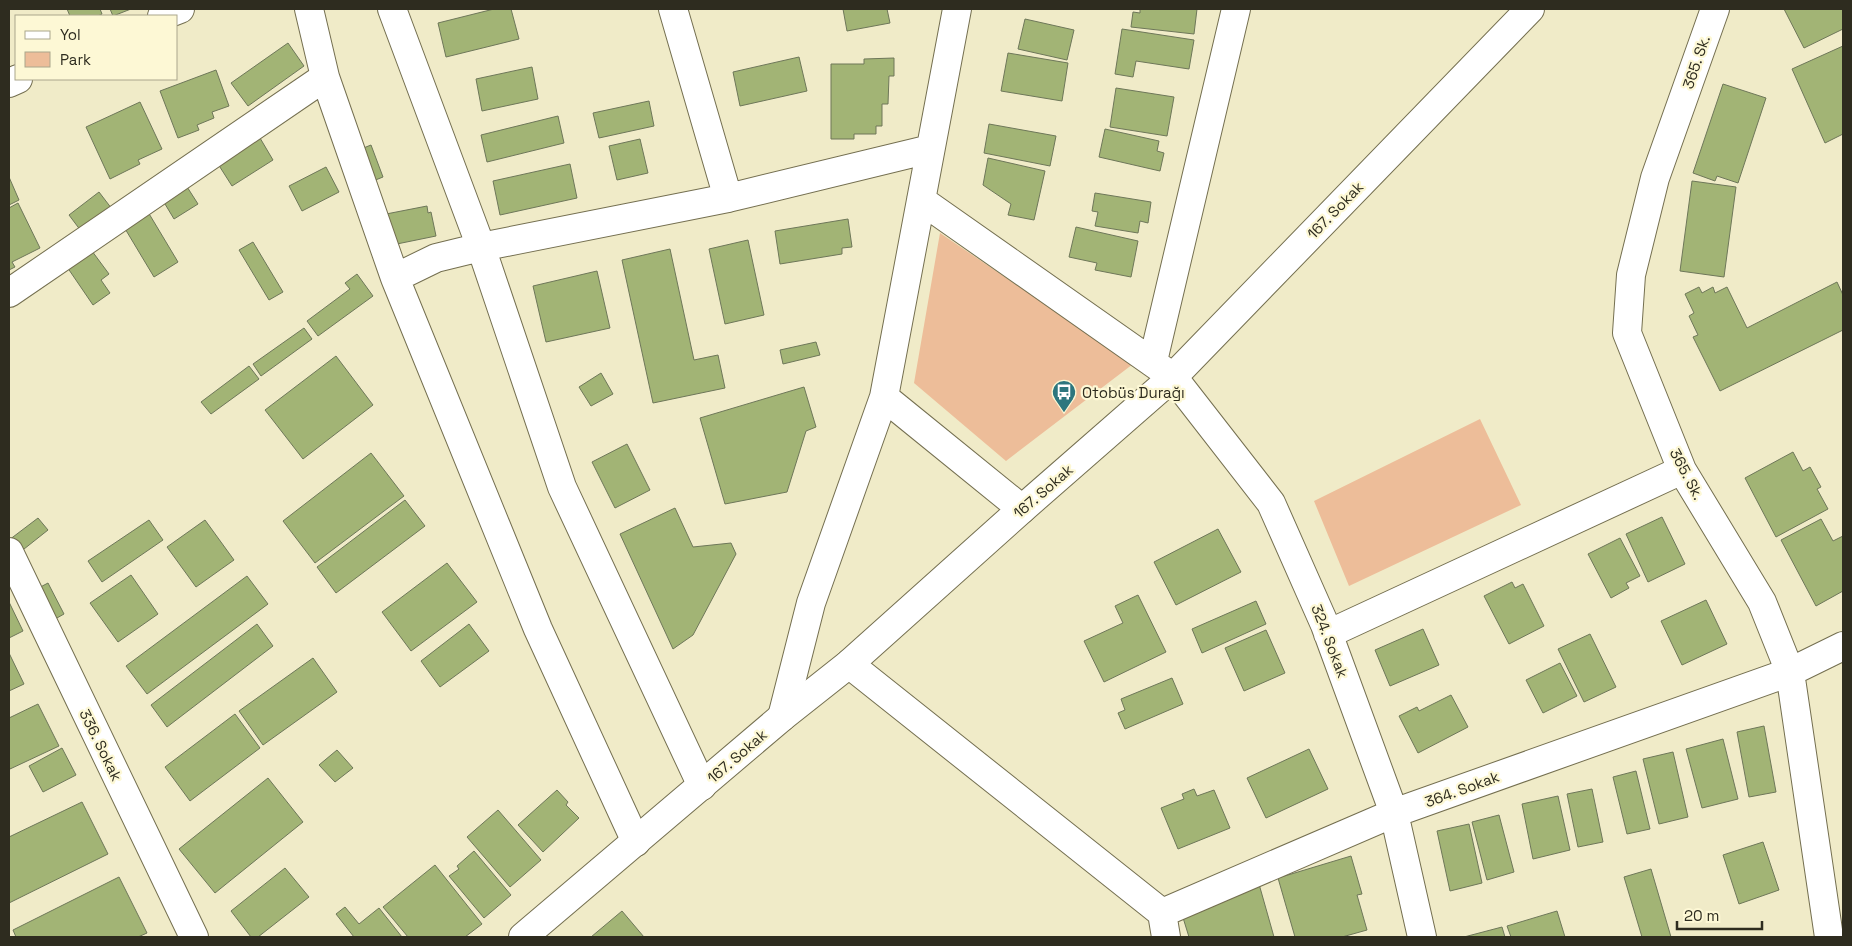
<svg xmlns="http://www.w3.org/2000/svg" width="1852" height="946" viewBox="0 0 1852 946" font-family="'Space Grotesk',sans-serif">
	<rect width="100%" height="100%" fill="#f0ebc8"/>
	<path fill="#edbd99" d="M940,233L1133,364L1006,461L914,383Z
		M1480,419L1521,505L1349,586L1314,501Z"/>
	<path fill="#a2b475" stroke="#6e7759" d="M67,9H100L102,14L98,16H70Z
		M110,9H131L113,16Z
		M494,9H511L519,39L446,57L438,23Z
		M843,9H887L890,23L847,31Z
		M1140,9H1197L1194,34L1131,27L1133,12L1140,13Z
		M1784,9H1843V29L1804,48Z
		M1025,19L1074,30L1067,60L1018,49Z
		M1122,29L1194,40L1189,69L1136,61L1133,77L1115,74Z
		M288,43L304,66L248,106L231,83Z
		M1843,46V134L1825,143L1792,69Z
		M1008,53L1068,63L1062,101L1001,91Z
		M799,57L807,91L740,106L733,72Z
		M894,58V76H889L888,104H882V126H876V134H854V139H831V64H864V59Z
		M532,67L538,99L482,111L476,79Z
		M216,70L229,106L212,112L214,118L197,125L199,130L178,138L160,91Z
		M1723,84L1766,98L1738,183L1717,176L1715,181L1693,173Z
		M1116,88L1174,97L1167,136L1110,127Z
		M649,101L654,126L599,138L593,113Z
		M140,102L162,149L138,160L140,164L110,179L86,127Z
		M558,116L564,143L487,162L481,135Z
		M989,124L1056,136L1050,166L984,153Z
		M1105,129L1159,141L1157,151L1164,153L1160,171L1099,157Z
		M260,138L273,160L232,186L218,164Z
		M640,139L648,173L617,180L609,146Z
		M371,145L383,177L368,183L356,151Z
		M988,158L1045,171L1034,220L1008,215L1011,204L983,185Z
		M570,164L577,198L500,215L493,181Z
		M326,167L339,192L302,211L289,186Z
		M9,177L19,200L9,205Z
		M182,179L198,204L174,219L159,194Z
		M1692,181L1736,187L1724,277L1680,271Z
		M99,192L112,209L81,231L69,215Z
		M1095,193L1151,202L1148,223L1140,221L1138,233L1095,226L1098,212L1092,211Z
		M18,203L40,248L12,262L15,267L9,270V208Z
		M427,206L428,213L431,212L436,236L387,246L381,215Z
		M145,207L178,262L154,277L121,222Z
		M848,219L852,247L842,248V254L780,264L775,231Z
		M1076,227L1138,241L1131,277L1095,270L1097,263L1069,257Z
		M748,240L764,315L725,324L709,249Z
		M253,242L283,292L269,300L239,250Z
		M89,247L109,274L101,280L110,293L93,305L65,264Z
		M670,249L694,360L718,355L725,388L653,403L622,260Z
		M597,271L610,328L546,342L533,286Z
		M357,274L373,296L318,336L307,321L350,289L345,283Z
		M1837,282L1843,295V330L1720,391L1693,337L1698,335L1689,316L1694,313L1685,294L1699,287L1702,293L1713,287L1715,293L1727,287L1747,328Z
		M304,328L312,339L261,376L253,364Z
		M816,342L820,355L783,364L780,350Z
		M336,356L373,405L303,459L265,410Z
		M249,366L259,379L211,414L201,402Z
		M601,373L613,394L591,406L579,387Z
		M804,387L816,427L806,431L787,492L725,504L700,418Z
		M627,444L650,490L615,508L592,462Z
		M1793,452L1803,471L1810,467L1821,487L1817,489L1828,509L1776,537L1745,478Z
		M371,453L404,496L315,563L283,521Z
		M405,500L425,526L336,593L317,567Z
		M675,508L693,547L731,543L736,554L693,635L673,649L620,534Z
		M1662,517L1685,564L1648,582L1626,534Z
		M38,518L48,530L19,553L9,540Z
		M1821,519L1833,541L1843,536V591L1816,606L1781,540Z
		M149,520L163,540L102,582L88,561Z
		M205,520L234,560L196,587L167,547Z
		M1218,529L1241,572L1176,605L1154,562Z
		M1620,538L1640,576L1626,583L1629,588L1611,598L1588,554Z
		M447,563L477,602L411,651L382,612Z
		M131,575L158,614L118,642L90,603Z
		M247,576L268,604L147,694L126,666Z
		M1512,582L1515,588L1523,584L1544,626L1509,644L1484,596Z
		M48,583L64,614L48,623L31,592Z
		M1138,595L1166,652L1104,682L1084,641L1123,623L1115,606Z
		M1706,600L1727,644L1682,665L1661,621Z
		M1256,601L1266,624L1202,653L1192,629Z
		M9,602L23,631L9,638Z
		M257,624L273,646L167,727L151,705Z
		M469,624L489,651L440,687L421,661Z
		M1423,629L1439,665L1390,686L1375,650Z
		M1266,630L1285,673L1244,691L1225,648Z
		M1590,634L1616,687L1584,702L1558,649Z
		M9,653L24,684L9,691Z
		M313,658L337,692L263,745L239,711Z
		M1560,663L1577,696L1543,713L1526,680Z
		M1172,678L1183,704L1125,729L1118,713L1125,710L1121,699Z
		M1451,695L1468,727L1418,753L1399,716L1417,707L1419,711Z
		M38,704L59,746L10,769L9,766V718Z
		M235,714L260,748L190,801L165,767Z
		M1764,726L1776,792L1749,797L1737,732Z
		M1723,739L1738,799L1702,808L1686,749Z
		M62,748L76,775L43,792L29,766Z
		M1309,749L1328,789L1266,818L1247,778Z
		M337,750L353,768L335,782L319,765Z
		M1673,752L1688,817L1659,824L1643,759Z
		M1636,771L1650,829L1627,834L1613,777Z
		M268,778L303,822L215,893L179,849Z
		M1194,789L1197,796L1214,790L1230,828L1178,849L1161,808L1184,799L1182,794Z
		M1592,789L1603,842L1578,847L1567,794Z
		M557,790L568,802L566,805L579,818L543,852L518,825Z
		M1558,796L1570,850L1533,859L1522,804Z
		M82,802L108,854L9,903V837Z
		M498,810L541,860L510,887L467,837Z
		M1499,815L1514,872L1487,880L1472,822Z
		M1469,824L1482,883L1450,891L1437,831Z
		M1763,842L1779,890L1739,904L1723,855Z
		M474,851L511,895L484,918L449,876L459,869L457,866Z
		M1351,856L1362,894L1357,895L1367,930L1342,937H1295L1278,878Z
		M435,865L482,924L465,937H408L383,907Z
		M285,868L309,897L258,937H251L231,911Z
		M1651,869L1671,937H1642L1624,877Z
		M119,877L147,933L138,937H16L13,930Z
		M1259,884L1274,937H1189L1180,908Z
		M345,907L359,924L379,908L402,937H354L336,914Z
		M622,911L644,937H591Z
		M1557,911L1565,937H1511L1507,926Z
		M1502,927L1505,937H1464Z"/>
	<g fill="none" stroke-linecap="round" stroke-linejoin="round">
		<g stroke="#746f50" stroke-width="30">
			<path id="minor" d="M309,9L325,77L395,278L538,629L636,842
				M392,9L481,247L562,487L702,786
				M673,9L728,198
				M1715,9L1655,178L1631,275L1627,333L1682,470L1762,602L1790,672L1829,937
				M162,16L180,9
				M9,83L18,79
				M921,200L1173,377L1271,503L1325,625L1394,813L1422,937
				M395,278L436,258L481,247L728,198L930,149
				M9,293L325,77
				M1153,361L1236,9
				M884,397L1022,509
				M9,552L194,937
				M1328,634L1682,470
				M849,664L1162,913
				M782,717L811,603L884,397L957,9
				M1166,937L1162,913L1394,813L1790,672L1843,646"/>
		</g>
		<g stroke="#746f50" stroke-width="30">
			<path id="tertiary" d="M523,937L782,717L849,664L1022,509L1173,377L1530,9"/>
		</g>
		<use href="#minor" stroke="#fff" stroke-width="28"/>
		<use href="#tertiary" stroke="#fff" stroke-width="28"/>
	</g>
	<defs>
		<g id="bus-pin" transform="scale(1.25)"><path d="M0 17L-7.5 6A9.5 9.5 0 1 1 7.5 6Z" fill="#2d767e" stroke="#fdf8d5"/><path d="M-5-6H5V4H4V6H2V4H-2V6H-4V4H-5ZM-3.5-4V0h7V-4ZM-3.5 1.2v1.5H-2V1.2ZM2 1.2v1.5H3.5V1.2Z" fill="#fff"/></g>
	</defs>
	<g fill-rule="evenodd">
		<use href="#bus-pin" x="1064" y="392"/>
	</g>
	<g text-anchor="middle" dominant-baseline="central" stroke-width="4.5" stroke-linejoin="round" paint-order="stroke">
		<g font-size="15" fill="#2e2c1f" stroke="#fdf8d5">
			<text transform="translate(1696 62) rotate(-71)">365. Sk.</text>
			<text transform="translate(1335 210) rotate(-46)">167. Sokak</text>
			<text transform="translate(1687 474) rotate(62)">365. Sk.</text>
			<text transform="translate(1043 491) rotate(-41)">167. Sokak</text>
			<text transform="translate(1330 641) rotate(69)">324. Sokak</text>
			<text transform="translate(101 745) rotate(64)">336. Sokak</text>
			<text transform="translate(737 756) rotate(-41)">167. Sokak</text>
			<text transform="translate(1462 789) rotate(-20)">364. Sokak</text>
		</g>
		<g font-size="15" fill="#2e2c1f" stroke="#fdf8d5" text-anchor="start">
			<text x="1082" y="392">Otobüs Durağı</text>
		</g>
	</g>
	<rect width="1852" height="946" fill="none" stroke="#2e2c1f" stroke-width="20"/>
	<rect x="15" y="15" width="162" height="65" fill="#fdf8d5" stroke="#aaa68c"/>
	<rect x="25" y="31" width="25" height="8" fill="#ffffff" stroke="#aaa68c"/>
	<text x="60" y="40" font-size="15" fill="#2e2c1f">Yol</text>
	<rect x="25" y="52" width="25" height="15" fill="#edbd99" stroke="#aaa68c"/>
	<text x="60" y="65" font-size="15" fill="#2e2c1f">Park</text>
	<path d="M1677 921v8h85v-8" fill="none" stroke="#2e2c1f" stroke-width="2.5"/>
	<text x="1684" y="921" font-size="15" fill="#2e2c1f" stroke="#fdf8d5" stroke-width="4" paint-order="stroke">20 m</text>
</svg>
